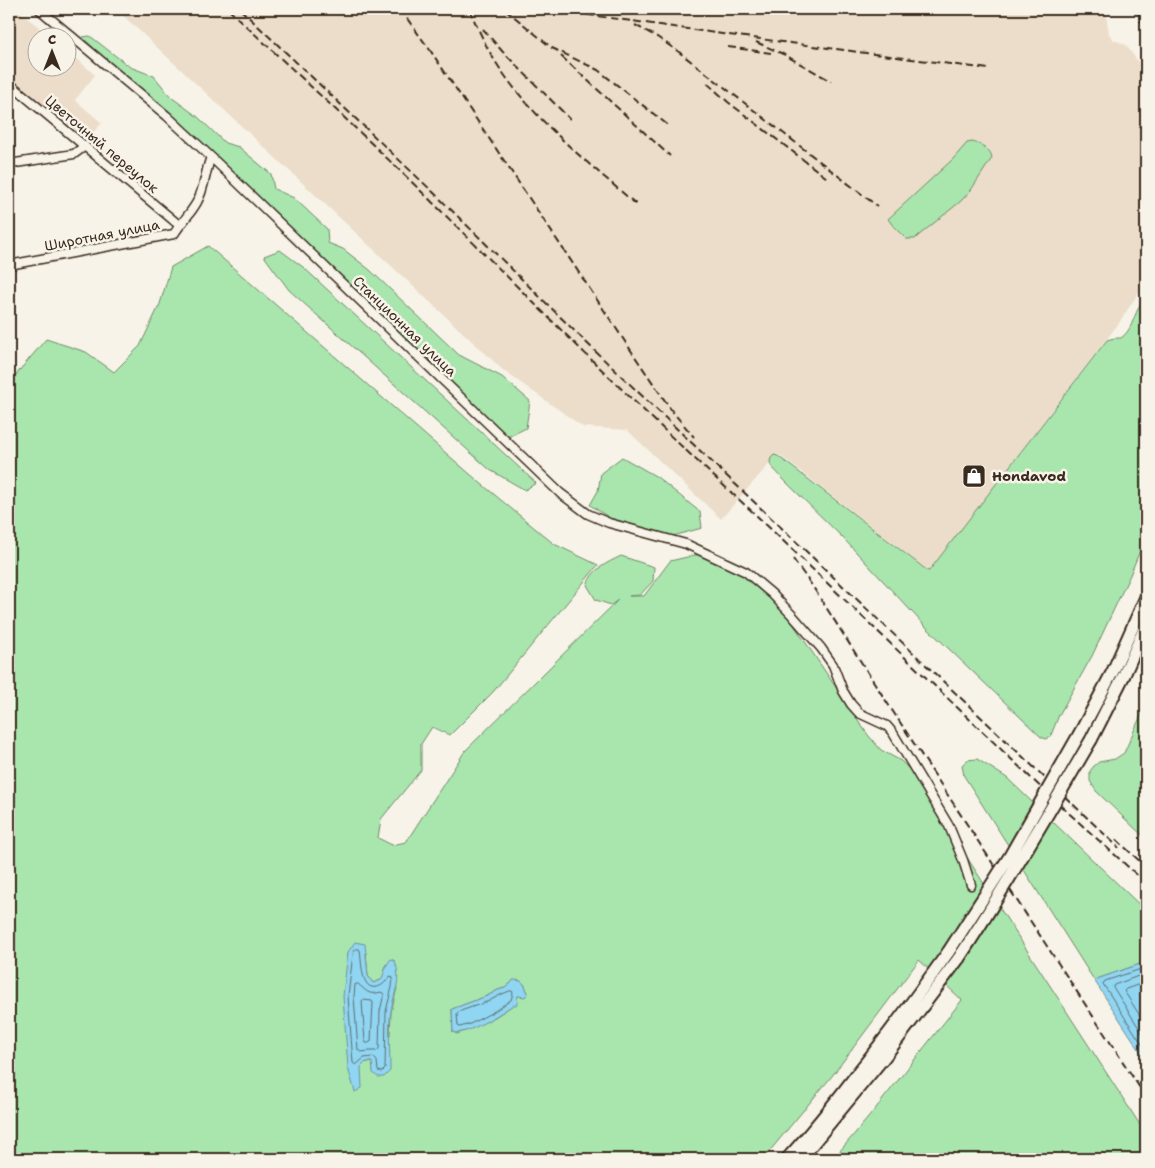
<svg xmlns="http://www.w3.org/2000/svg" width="1155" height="1168" viewBox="0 0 1155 1168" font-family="'Shantell Sans',sans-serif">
	<rect width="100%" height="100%" fill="#f7f3e8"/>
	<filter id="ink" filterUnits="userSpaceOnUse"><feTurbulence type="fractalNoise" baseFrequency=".02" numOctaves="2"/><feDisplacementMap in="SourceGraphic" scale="10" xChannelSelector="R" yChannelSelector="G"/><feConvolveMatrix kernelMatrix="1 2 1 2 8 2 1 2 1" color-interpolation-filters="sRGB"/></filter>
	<g filter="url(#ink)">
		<path fill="#ebddc9" d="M9,9H16L51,37L38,38V68H68V51L95,75L75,100L102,123L85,141L9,78Z
			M116,9H1105L1109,34L1114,40L1126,45L1146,73V281L1119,323L929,571L778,454L721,519L627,430L583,427L504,371Z"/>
		<path fill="#a8e6ae" stroke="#728866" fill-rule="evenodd" d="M90,36L130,67L154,76L171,97L198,117L225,143L239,147L271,174L274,189L294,198L327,229L328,243L343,249L370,270L459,355L502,377L530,401L526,428L508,437L82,37Z
			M972,142C981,144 991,149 992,158L971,190L961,201L918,236L915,239H906L894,227L888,219L953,159L967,143Z
			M208,246L478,481L554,544L598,565L493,692L450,735L432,727L421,744V770L381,819L378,838L392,845L406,842L465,751L618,600L611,605L596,600L587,585C592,569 607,563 621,556L654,567L653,581L640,595L629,596H644L670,561L709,552L742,570L777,600L868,735L881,750L901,761L911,771L1146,1134V1159H833L868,1118L962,1000L919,960L832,1076L763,1159H9V383L46,339L86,352L114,372L140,346L160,304L171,267ZM366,953L368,976L373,983L381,980L384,975L386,964L397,988L391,1012L390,1035L372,1062H366L361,1067ZM519,980L524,984L528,993L518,996L513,1005L495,1017L472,1028L457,1034L453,1032L452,1009L487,996L498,990L505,988L511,983Z
			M280,250L303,267L536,483L525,490L490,470L289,290L264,256Z
			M1146,294V536L1130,575L1092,656L1059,715L1051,735L1046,739L1041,737L925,626L843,538L787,483L771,466L770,461L771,458L774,455L778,456L928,571H929L1107,340C1112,338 1116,338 1121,338C1131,331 1133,319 1138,309C1140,304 1143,299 1146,294Z
			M622,457L657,477L700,512L702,528L673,536L610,518L590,505L598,491L601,473Z
			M1146,704V839L1096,791L1090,781V771L1094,766L1099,762L1115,759L1124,753Z
			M977,759L1007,778L1146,911V964H1140L1094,980L964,776L962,765L967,760Z"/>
		<path fill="#90d5f1" stroke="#6e919d" d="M355,942L365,944L368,976L373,983L381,980C385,973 385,965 391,959L395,961C402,982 394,991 391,1011C388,1030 390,1052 390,1071L384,1077H378L373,1073L372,1062H366L361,1067L362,1088L355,1092L348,1068L343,996L348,952Z
			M1140,964H1146V1060L1094,980Z
			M513,980C524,980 524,984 528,993L525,997L518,996L517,999L518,1001L516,1005H513C501,1013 465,1037 453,1032L452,1009L487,996L498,990L505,988L511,983Z"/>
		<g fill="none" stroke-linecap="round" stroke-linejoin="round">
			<path stroke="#5d6e72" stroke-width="1" d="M356,949H359L360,950C362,960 360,991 377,987C384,985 385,982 389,977L391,976L393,978L392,987L386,1011L385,1069L382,1072L378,1071L377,1061L373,1057L364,1058L356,1065L353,1063L348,996L353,954Z
				M1146,969H1141L1105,981L1103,984L1146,1050
				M1146,975H1141L1114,985L1113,987L1146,1039
				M1146,983H1143L1126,989L1124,991L1146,1025
				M358,984C367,991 368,996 381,992L384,994L380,1011L379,1049L377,1051H370L361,1052L358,1050L354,997L355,985Z
				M510,991H512L513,993L511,1000L493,1012L470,1024L460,1027L458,1026L457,1014L458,1012L489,1001L500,995Z
				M363,1000L372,1001L373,1003L371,1041L369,1043H366L365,1041L362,1002Z"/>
			<g stroke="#3b2a1e" stroke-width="11">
				<path id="minor" d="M39,9L167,116L211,157L560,493L588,514L609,523L686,544L746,572L772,594L792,615L821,648L833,665L843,691L851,704L859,713L887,726L893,733L949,826L963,860L971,885
					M9,83L179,225
					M9,164L74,154L85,146
					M9,265L174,234C181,223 191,213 197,202C205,188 205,171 211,157"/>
			</g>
			<g stroke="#3b2a1e" stroke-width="14">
				<path id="major" d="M1143,9L1146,18"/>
			</g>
			<g stroke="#3b2a1e" stroke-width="15">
				<path id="highway" d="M1080,733L1113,671L1146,597
					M1091,740L1124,675L1146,625
					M787,1159C812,1132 835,1103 857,1074C889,1034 919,993 949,951
					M800,1159L885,1056L959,958"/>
			</g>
			<use href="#minor" stroke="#f7f3e8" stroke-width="8"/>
			<use href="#major" stroke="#f7f3e8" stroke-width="10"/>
			<use href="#highway" stroke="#f7f3e8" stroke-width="11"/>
			<path stroke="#3b2a1e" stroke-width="2" stroke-dasharray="8 4" stroke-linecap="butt" d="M228,9C295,72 363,134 428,198C536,305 643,413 756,515L1052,798L1146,883
				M240,9L433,192L596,352L1119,848
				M400,9L430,50L638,361L672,411L694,437
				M469,9C477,26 485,45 495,61C531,118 586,161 637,205
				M505,9L552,48L598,70L669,126
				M551,9L562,11L722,34L988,69
				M635,25L657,37L679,52L877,206
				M483,29L502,51L570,119
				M756,42L783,54L831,81
				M728,47L771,53
				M561,56L670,156
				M707,83L728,102L827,178
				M793,559L813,587L888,704L1146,1097
				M1116,839L1146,867"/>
			<g stroke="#3b2a1e" stroke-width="15" stroke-linecap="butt">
				<path id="highway-bridge" d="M949,951L1010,856L1080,733
					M959,958C1006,887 1048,813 1091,740"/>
			</g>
			<use href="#highway-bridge" stroke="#f7f3e8" stroke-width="11"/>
		</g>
	</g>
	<defs>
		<g id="shop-square" transform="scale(1.25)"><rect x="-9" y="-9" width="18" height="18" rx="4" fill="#3b2a1e" stroke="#f7f3e8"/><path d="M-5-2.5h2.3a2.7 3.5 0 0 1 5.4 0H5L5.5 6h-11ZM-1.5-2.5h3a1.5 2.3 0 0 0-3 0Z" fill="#fff"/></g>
	</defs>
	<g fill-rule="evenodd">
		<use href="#shop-square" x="974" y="476"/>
	</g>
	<g text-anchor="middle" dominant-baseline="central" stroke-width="5" stroke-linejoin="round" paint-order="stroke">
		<g font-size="14" fill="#3b2a1e" stroke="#f7f3e8">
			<text transform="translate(102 144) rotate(40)">Цветочный переулок</text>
			<text transform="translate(102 235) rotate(-11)">Широтная улица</text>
			<text transform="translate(405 326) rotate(44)">Станционная улица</text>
		</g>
		<g font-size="14" font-weight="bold" fill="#3b2a1e" stroke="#f7f3e8" text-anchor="start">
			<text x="992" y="476">Hondavod</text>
		</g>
	</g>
	<rect width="1155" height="1168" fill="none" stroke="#f7f3e8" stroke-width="30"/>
	<rect x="15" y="15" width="1125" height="1138" fill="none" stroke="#3b2a1e" stroke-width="2" filter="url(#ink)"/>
	<g transform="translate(52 52)"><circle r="24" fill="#f7f3e8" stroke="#aca397"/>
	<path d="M0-4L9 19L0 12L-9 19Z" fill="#3b2a1e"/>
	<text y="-8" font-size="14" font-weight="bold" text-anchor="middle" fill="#3b2a1e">С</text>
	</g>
</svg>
